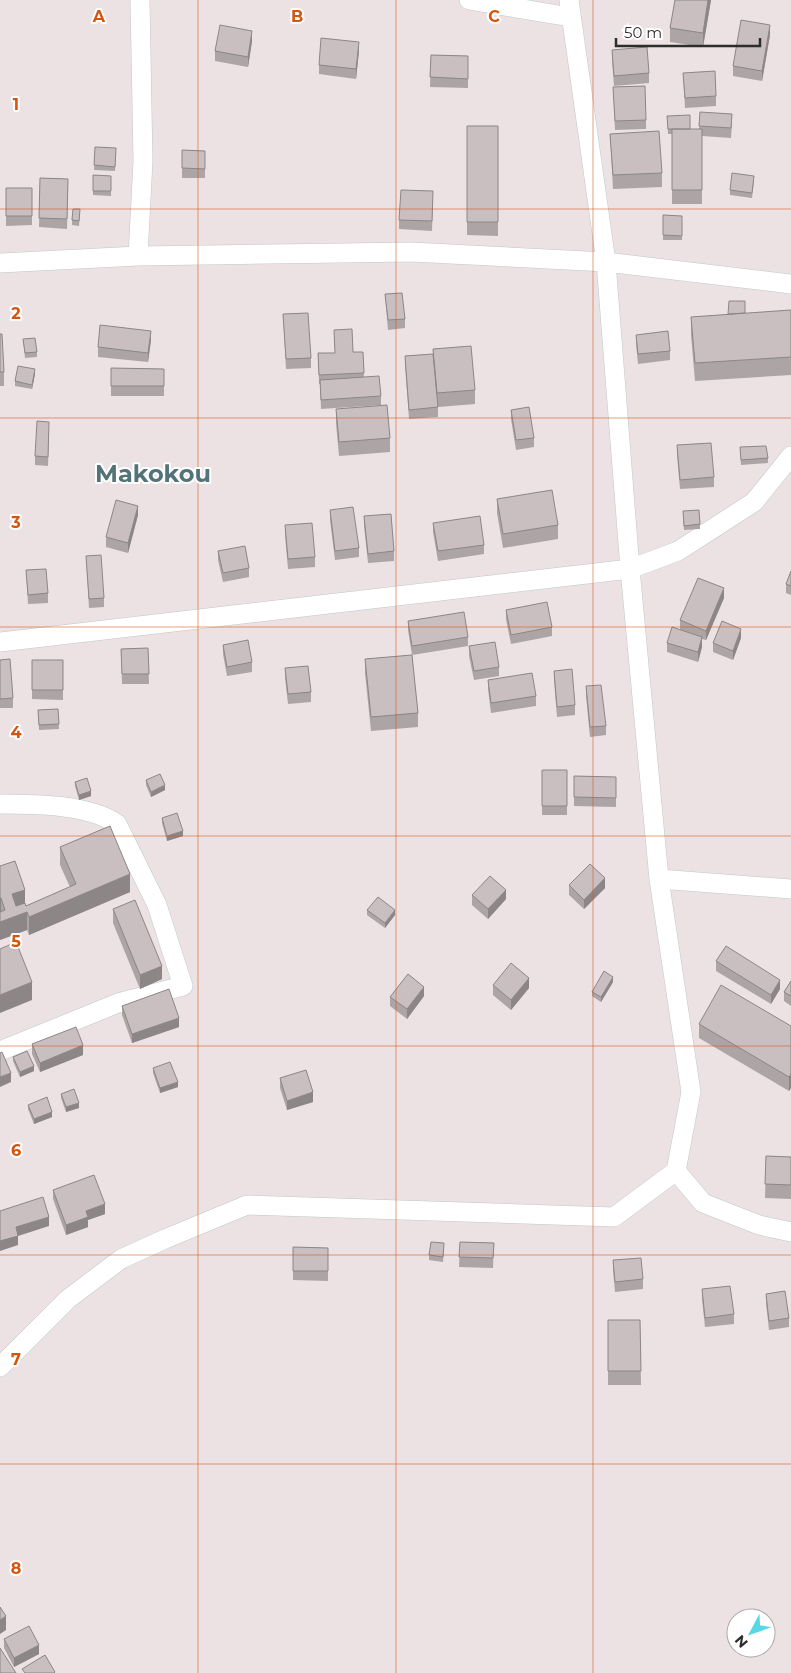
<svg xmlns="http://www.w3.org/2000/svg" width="791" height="1673" viewBox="0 0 791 1673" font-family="Montserrat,sans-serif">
	<rect width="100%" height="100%" fill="#ece1e3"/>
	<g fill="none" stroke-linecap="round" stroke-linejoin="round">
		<g stroke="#bec9ca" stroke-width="20">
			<path id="minor" d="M469,0L570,17
				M138,256L143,161L140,0
				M0,263L138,256L411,252L606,262L569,0
				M0,642L630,569L606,262L791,284
				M0,804C33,804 89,804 117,824L157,905L183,986L118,1003L0,1051
				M659,879L791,889
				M676,1171L703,1203L759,1225L791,1232
				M0,1367L68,1299L121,1259L165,1239L247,1205L614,1217L676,1171L691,1092L659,879L630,569L678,551L754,502L791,456"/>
		</g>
		<use href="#minor" stroke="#fff" stroke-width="19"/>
	</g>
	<path fill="#ada4a5" d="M675,0H711L703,47L670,42V28Z
		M770,35L762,81L733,76V66Z
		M252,41L248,67L215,61V51Z
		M612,50L649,73V83L614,86L612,60Z
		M359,51L356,79L319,74V65Z
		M431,55L468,56V88L430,87Z
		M683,73L716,96V106L685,108Z
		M613,87L646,120V129L615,130Z
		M700,112L732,124L731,138L702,136V204H672V134H668L667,116L690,129H699Z
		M467,126H498V236L467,235Z
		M610,134L662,173V187L613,189Z
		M95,147L116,153L115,171L94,170Z
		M182,150L205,151V178H182Z
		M93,175L111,176V196L93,195Z
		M40,178L68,179L67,229L39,227Z
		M754,181L752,198L730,195V190Z
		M6,188H32V225L6,226Z
		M433,201L432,231L399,229V220Z
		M80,214L79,226L72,225V220Z
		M663,215L682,216V240H663Z
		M385,294L405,319V328L388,330Z
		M791,310V375L695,381L691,335V317Z
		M283,314L311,358V368L286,369Z
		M334,330L353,352H363L364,377L381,396V405L321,409L320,384H319L318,353H335Z
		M0,334L4,372V386H0Z
		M636,335L670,351V360L638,364L636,344Z
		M23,339L37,352V357L25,358Z
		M151,340L148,362L98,357V347Z
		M433,349L475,390V404L438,407V417L409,419L405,365V356L433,354Z
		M111,368L164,369V396H111Z
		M35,374L32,389L15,386V381Z
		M336,409L390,438V452L339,456L336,423Z
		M511,410L534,438V447L516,450L511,419Z
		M49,431L48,466L35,465V456Z
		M677,445L714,477V487L680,489L677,455Z
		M740,447L768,458V463L741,465Z
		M497,499L558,525V539L503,548L497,513Z
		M330,510L359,548V557L335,560L330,520Z
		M138,515L128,553L106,547V537Z
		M364,516L394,551V561L368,563L364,526Z
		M683,516L700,524V529L684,530Z
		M433,523L484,545V554L438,561L433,532Z
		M285,525L315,557V567L288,569L285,535Z
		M218,551L249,568V577L223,582L218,560Z
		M86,556L104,598V607L89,608Z
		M26,570L48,593V603L28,604Z
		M791,571V595L786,593V584Z
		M724,598L706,640L702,639V647L698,662L667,652V643L680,630V620Z
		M506,610L552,627V636L511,644L506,619Z
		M408,621L468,637V646L412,655L418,713V727L371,731L365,673V659L412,655L408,630Z
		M741,638L733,660L713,652V643Z
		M223,645L252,662V672L227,676L223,654Z
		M469,646L499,667V676L474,680L469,656Z
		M148,648L149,684H122L121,649Z
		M0,660L13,698V708H0Z
		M32,660H63V700L32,699Z
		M285,668L311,692V702L288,704L285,678Z
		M554,671L575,705V715L557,717L554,680Z
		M488,680L536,696V706L491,713L488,689Z
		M586,686L606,726V735L590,737L586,696Z
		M58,709L59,729L39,730L38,710Z
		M542,770H567V815H542Z
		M574,776L616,777V807L574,806Z
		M146,780L165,790L151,797L146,785Z
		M75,782L91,796L79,800L75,786Z
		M162,818L183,836L167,841L162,823Z
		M60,847L130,892L29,935L27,930L0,940V866L25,903L26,906L70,887L60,865Z
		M569,885L605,888L584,909L569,895Z
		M472,895L506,899L488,919L472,905Z
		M113,909L162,979L140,989L113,923Z
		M367,910L395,915L385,928L367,915Z
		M716,961L780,989L771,1004L716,971Z
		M791,981V1006L784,1001V992Z
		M613,982L601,1002L592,996V992Z
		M493,985L529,988L511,1010L493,995Z
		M424,996L407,1019L390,1006V997Z
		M122,1006L179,1027L132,1043L122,1015Z
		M699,1024L791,1026V1088L789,1091L699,1038Z
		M32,1044L83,1055L40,1072L32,1054Z
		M13,1057L34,1071L20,1077L13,1061Z
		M153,1068L178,1087L160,1093L153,1073Z
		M280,1078L313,1102L287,1110L280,1088Z
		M61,1094L79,1108L66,1112L61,1098Z
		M28,1105L52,1117L34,1124L28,1109Z
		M766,1156L791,1157V1199L765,1198Z
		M53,1190L105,1214L88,1220V1227L66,1235L53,1199Z
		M460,1242L494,1243L493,1268L459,1267Z
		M293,1247L328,1248V1281L293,1280Z
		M444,1248L443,1262L429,1260V1255Z
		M613,1260L643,1279V1289L615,1292L613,1270Z
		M702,1289L734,1314V1324L705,1327L702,1299Z
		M766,1294L789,1318V1327L769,1330L766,1303Z
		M608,1320H640L641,1385H608Z
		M4,1639L39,1654L14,1667L4,1648Z"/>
	<path fill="#8d8686" d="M708,0H711L703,47V33Z
		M770,25V35L762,81V71Z
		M252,31V41L248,67V57Z
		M359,42V51L356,79V69Z
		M151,331V340L148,362V353Z
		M35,369V374L32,389V385Z
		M138,506V515L128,553V543Z
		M724,588V598L706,640V631Z
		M741,629V638L733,660V651Z
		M702,637V647L698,662V652Z
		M165,785V790L151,797V792Z
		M91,791V796L79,800V795Z
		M183,831V836L167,841V836Z
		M130,874V892L29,935V917Z
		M605,878V888L584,909V900Z
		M25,890V908L12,912V894Z
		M506,890V899L488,919V909Z
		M0,898H1V916H0Z
		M395,910V915L385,928V923Z
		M27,912V930L0,940V922Z
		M162,966V979L140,989V975Z
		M613,977V982L601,1002V997Z
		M529,978V988L511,1010V1000Z
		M780,980V989L771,1004V995Z
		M32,982V1000L0,1013V995Z
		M424,987V996L407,1019V1009Z
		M179,1018V1027L132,1043V1034Z
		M83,1045V1055L40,1072V1063Z
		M34,1066V1071L20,1077V1072Z
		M11,1073V1082L0,1087V1077Z
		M791,1074V1088L789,1091V1077Z
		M178,1082V1087L160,1093V1088Z
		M313,1092V1102L287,1110V1101Z
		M79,1103V1108L66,1112V1107Z
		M52,1112V1117L34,1124V1119Z
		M105,1204V1214L88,1220V1227L66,1235V1225L86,1211Z
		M49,1217V1226L18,1236V1245L0,1251V1241L16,1227Z
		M6,1616V1630L0,1634V1620Z
		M39,1645V1654L14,1667V1658Z"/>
	<path fill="#c9bfc0" stroke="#8d8686" d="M675,0H708L703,33L670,28Z
		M741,20L770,25L762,71L733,66Z
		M220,25L252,31L248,57L215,51Z
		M321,38L359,42L356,69L319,65Z
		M647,47L649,73L614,76L612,50Z
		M431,55L468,56V79L430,77Z
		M715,71L716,96L685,98L683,73Z
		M645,86L646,120L615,121L613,87Z
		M700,112L732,114L731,128L699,126Z
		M690,115V129H668L667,116Z
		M467,126H498V222H467Z
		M672,129H702V190H672Z
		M659,131L662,173L613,175L610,134Z
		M95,147L116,148L115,167L94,165Z
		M182,150L205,151V169L182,168Z
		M732,173L754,176L752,193L730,190Z
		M93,175L111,176V191H93Z
		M40,178L68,179L67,219L39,218Z
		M6,188H32V216H6Z
		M401,190L433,191L432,221L399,220Z
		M73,209H80L79,221L72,220Z
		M663,215L682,216V236L663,235Z
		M402,293L405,319L388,320L385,294Z
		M729,301H745V313L728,314Z
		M791,310V357L695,363L691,317Z
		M308,313L311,358L286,359L283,314Z
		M100,325L151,331L148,353L98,347Z
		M352,329L353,352H363L364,373L319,375L318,353H335L334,330Z
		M668,331L670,351L638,354L636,335Z
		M0,334H2L4,372H0Z
		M35,338L37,352L25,353L23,339Z
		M471,346L475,390L437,393L433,349Z
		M433,354L438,407L409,410L405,356Z
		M18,366L35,369L32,385L15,381Z
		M111,368L164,369V386H111Z
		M379,376L381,396L321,400L320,380Z
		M387,405L390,438L339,442L336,409Z
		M529,407L534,438L516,440L511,410Z
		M37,421L49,422L48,457L35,456Z
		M711,443L714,477L680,480L677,445Z
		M766,446L768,458L741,460L740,447Z
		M552,490L558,525L503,534L497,499Z
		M116,500L138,506L128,543L106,537Z
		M353,507L359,548L335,551L330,510Z
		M699,510L700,524L684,526L683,511Z
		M391,514L394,551L368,554L364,516Z
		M480,516L484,545L438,551L433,523Z
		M312,523L315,557L288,559L285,525Z
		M245,546L249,568L223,573L218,551Z
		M101,555L104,598L89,599L86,556Z
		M46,569L48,593L28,595L26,570Z
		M791,571V586L786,584Z
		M698,578L724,588L706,631L680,620Z
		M547,602L552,627L511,635L506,610Z
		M464,612L468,637L412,646L408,621Z
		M722,621L741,629L733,651L713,643Z
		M672,627L702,637L698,652L667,643Z
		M248,640L252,662L227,667L223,645Z
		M495,642L499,667L474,671L469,646Z
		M148,648L149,674H122L121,649Z
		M412,655L418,713L371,717L365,659Z
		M10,659L13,698L0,699V660Z
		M32,660H63V690H32Z
		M308,666L311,692L288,694L285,668Z
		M572,669L575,705L557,707L554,671Z
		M532,673L536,696L491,703L488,680Z
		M601,685L606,726L590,727L586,686Z
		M58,709L59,724L39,725L38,710Z
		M542,770H567V806H542Z
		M160,774L165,785L151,792L146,780Z
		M574,776L616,777V798L574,797Z
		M87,778L91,791L79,795L75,782Z
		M177,813L183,831L167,836L162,818Z
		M110,826L130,874L29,917L27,912L0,922V912L5,910L1,898H0V866L15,861L25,890L12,894L16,906L25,903L26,906L76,884L60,847Z
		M590,864L605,878L584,900L569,885Z
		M490,876L506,890L488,909L472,895Z
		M378,897L395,910L385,923L367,910Z
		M135,900L162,966L140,975L113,909Z
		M16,942L32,982L0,995V949Z
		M726,946L780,980L771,995L716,961Z
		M511,963L529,978L511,1000L493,985Z
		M604,971L613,977L601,997L592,992Z
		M408,974L424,987L407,1009L390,997Z
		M791,981V996L784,992Z
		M721,985L791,1026V1074L789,1077L699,1024Z
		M169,989L179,1018L132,1034L122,1006Z
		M76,1027L83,1045L40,1063L32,1044Z
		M27,1051L34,1066L20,1072L13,1057Z
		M2,1052L11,1073L0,1077V1053Z
		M170,1062L178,1082L160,1088L153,1068Z
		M306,1070L313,1092L287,1101L280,1078Z
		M74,1089L79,1103L66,1107L61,1094Z
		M47,1097L52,1112L34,1119L28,1105Z
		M766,1156L791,1157V1185L765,1184Z
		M94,1175L105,1204L86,1211L88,1217L66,1225L53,1190Z
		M43,1197L49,1217L16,1227L18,1236L0,1241V1211Z
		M431,1242L444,1243L443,1257L429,1255Z
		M460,1242L494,1243L493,1258L459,1257Z
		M293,1247L328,1248V1271H293Z
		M641,1258L643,1279L615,1282L613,1260Z
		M730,1286L734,1314L705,1318L702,1289Z
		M785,1291L789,1318L769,1321L766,1294Z
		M608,1320H640L641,1371H608Z
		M0,1607L6,1616L0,1620Z
		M29,1626L39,1645L14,1658L4,1639Z
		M0,1648L16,1673H0Z
		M45,1655L55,1672L54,1673H25L22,1669Z"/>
	<path fill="none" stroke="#d5550f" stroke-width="1" stroke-opacity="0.55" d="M198,0V1673M396,0V1673M593,0V1673M0,209H791M0,418H791M0,627H791M0,836H791M0,1046H791M0,1255H791M0,1464H791"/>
	<g text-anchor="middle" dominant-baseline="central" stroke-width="4" stroke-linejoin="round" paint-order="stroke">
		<g font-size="24" font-weight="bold" fill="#527478" stroke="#fff">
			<text x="153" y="473">Makokou</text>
		</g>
	</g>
	<g font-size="16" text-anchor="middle" font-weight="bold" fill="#d5550f" stroke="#fff" stroke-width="4" stroke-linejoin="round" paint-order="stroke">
		<text x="99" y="22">A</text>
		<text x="297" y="22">B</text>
		<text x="494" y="22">C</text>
		<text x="16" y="110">1</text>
		<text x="16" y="319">2</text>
		<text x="16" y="528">3</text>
		<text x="16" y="738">4</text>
		<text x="16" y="947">5</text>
		<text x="16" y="1156">6</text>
		<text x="16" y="1365">7</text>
		<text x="16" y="1574">8</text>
	</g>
	<g transform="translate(751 1633) rotate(229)"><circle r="24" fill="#ffffff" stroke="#ababab"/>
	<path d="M0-4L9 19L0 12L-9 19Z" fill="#56d7e4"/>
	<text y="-8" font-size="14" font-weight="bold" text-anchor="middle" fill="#2d2d2d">N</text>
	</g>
	<path d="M616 38v8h144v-8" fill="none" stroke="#2d2d2d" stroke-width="2.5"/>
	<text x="624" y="38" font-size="15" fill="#2d2d2d" stroke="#ffffff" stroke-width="4" paint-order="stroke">50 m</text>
</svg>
